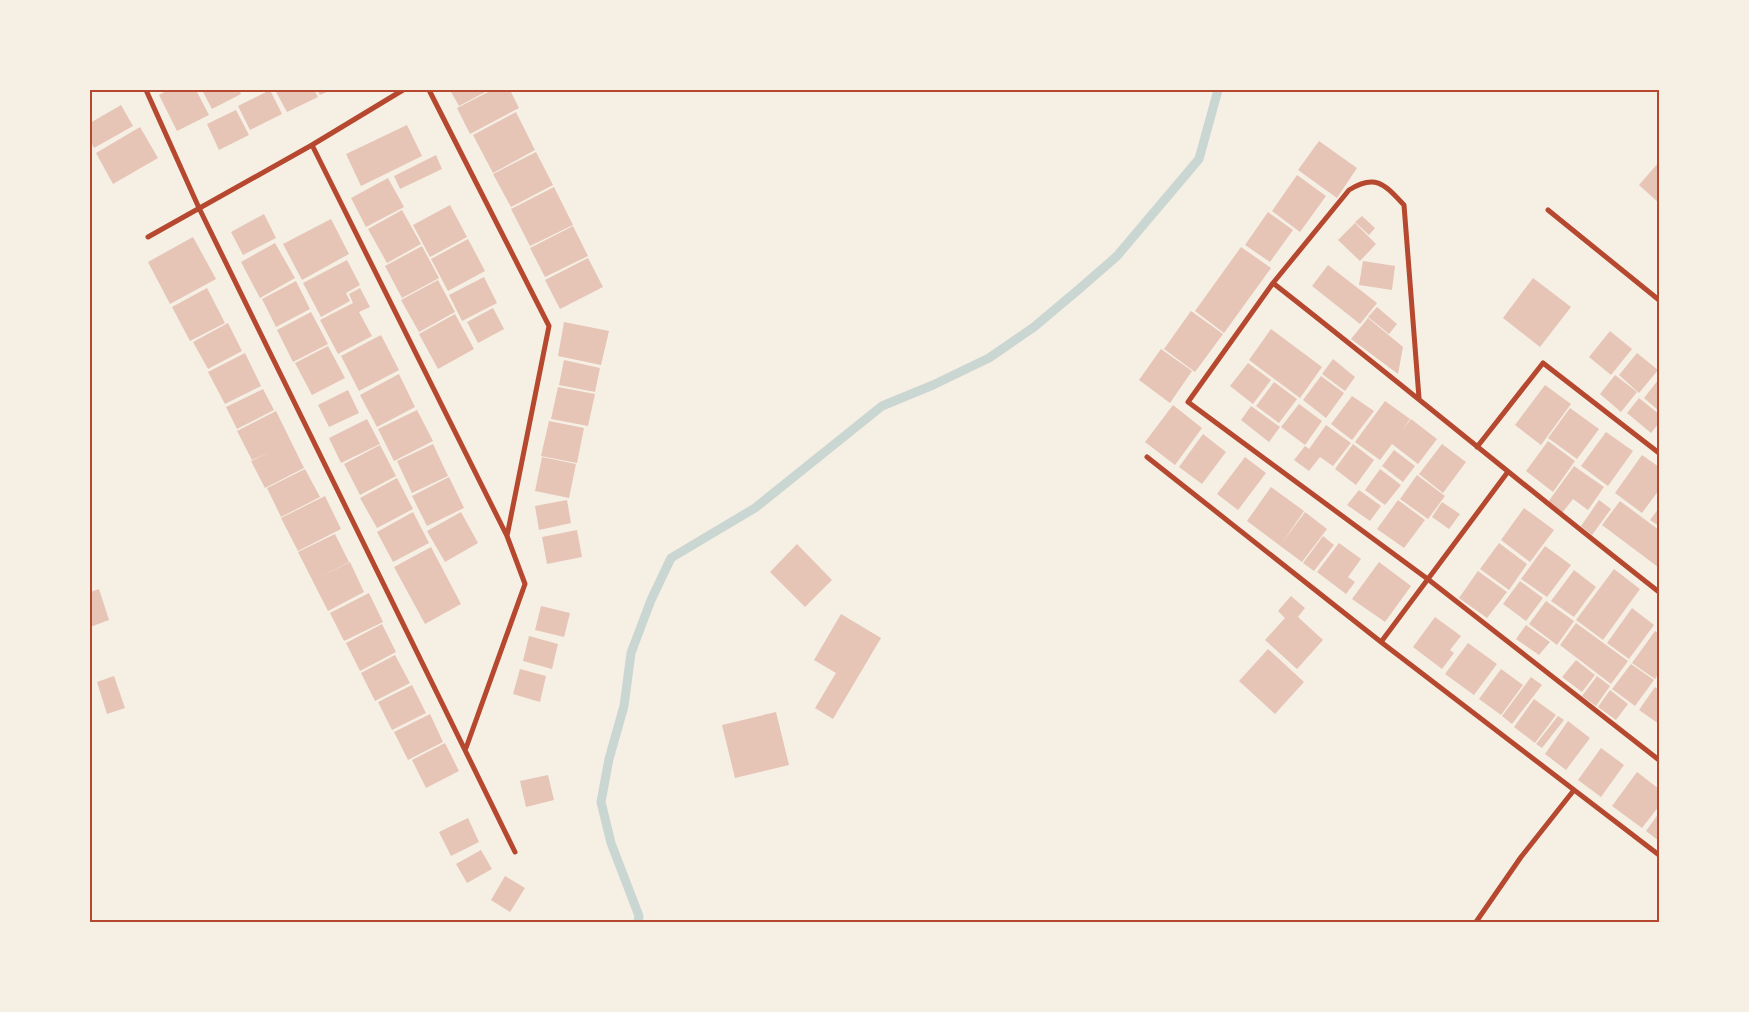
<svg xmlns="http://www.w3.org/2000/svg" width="1749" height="1012" viewBox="0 0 1749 1012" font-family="'Sofia Sans Condensed',sans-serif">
	<rect width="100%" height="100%" fill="#f6efe4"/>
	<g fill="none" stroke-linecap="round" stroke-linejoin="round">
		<path stroke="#c9d6d2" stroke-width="9" d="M638,922L639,916L611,843L601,802L609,759L624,706L631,653L651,600L671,558L755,508L882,406L933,385L989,358L1034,327L1078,290L1117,256L1199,159L1218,90"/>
	</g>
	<path fill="#e6c5b7" d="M168,90H196L209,115L177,131L159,95Z
		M202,90H239L241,94L212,109Z
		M270,90L282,114L250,130L238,106Z
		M275,90H314L318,97L287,112Z
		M317,90H331L320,95Z
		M450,90H489L459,106Z
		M492,90H510L519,108L470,134L457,108Z
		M121,105L133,126L94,148L90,140V123Z
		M236,110L249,135L219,150L207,124Z
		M516,112L535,150L493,173L473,135Z
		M407,125L422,156L361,186L346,154Z
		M140,127L158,158L113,184L96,153Z
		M1319,141L1357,168L1337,198L1298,170Z
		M536,152L553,185L511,207L493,174Z
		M436,155L442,169L400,189L394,176Z
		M1659,162V203L1639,185Z
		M1297,175L1326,196L1300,232L1272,211Z
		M388,178L404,207L366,227L351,198Z
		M554,187L573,225L530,246L511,209Z
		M450,205L467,237L430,257L413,225Z
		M402,210L421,244L387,263L368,229Z
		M1268,212L1293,230L1270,262L1245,245Z
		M264,214L276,238L243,255L231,232Z
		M1362,216L1375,228L1369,235L1355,222Z
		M331,219L349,254L302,280L283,244Z
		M1355,223L1376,244L1360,261L1338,240Z
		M573,226L588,256L545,277L530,248Z
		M193,237L216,279L170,304L148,262Z
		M468,239L485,271L448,291L431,259Z
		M275,243L295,278L260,298L241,262Z
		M422,246L439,278L402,298L385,266Z
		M1241,247L1271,268L1224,333L1195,311Z
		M588,258L603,287L560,309L545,280Z
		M347,260L360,285L346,293L350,301L321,317L303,283Z
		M1363,261L1395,266L1392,290L1359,285Z
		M1328,265L1377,303L1360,324L1312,286Z
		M484,277L497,303L462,321L449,295Z
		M1533,278L1571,307L1540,347L1503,318Z
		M438,280L455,312L419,332L401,300Z
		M296,281L310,309L276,327L262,299Z
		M207,288L225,323L190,341L172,307Z
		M360,288L370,307L359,312L372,336L338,354L320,320L353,303L349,294Z
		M1377,307L1397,324L1389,334L1368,317Z
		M493,308L504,329L478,343L467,322Z
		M1191,311L1223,334L1195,372L1164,349Z
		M311,312L328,344L293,362L277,330Z
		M455,314L474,349L438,369L419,334Z
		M1368,318L1403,347L1398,374L1351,339Z
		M564,322L609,331L601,365L558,356Z
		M228,323L242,351L208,369L193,342Z
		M1271,329L1322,367L1300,398L1249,360Z
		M1610,331L1632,349L1611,375L1589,357Z
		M381,335L399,370L359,391L341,356Z
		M328,346L345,378L312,395L295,363Z
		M1161,349L1192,371L1170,403L1139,380Z
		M245,353L261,386L225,404L208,372Z
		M1637,353L1658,370L1639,393L1619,375Z
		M1333,359L1355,377L1345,391L1322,374Z
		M564,360L600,368L595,392L559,385Z
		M1248,363L1271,380L1253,404L1230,386Z
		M399,374L415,407L377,427L360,395Z
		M1615,375L1637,392L1621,412L1600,394Z
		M1321,376L1344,393L1326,418L1303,400Z
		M1659,379V411L1644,398Z
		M1274,382L1297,399L1279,423L1256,406Z
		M1545,385L1571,404L1541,445L1515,425Z
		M558,387L595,394L588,426L551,419Z
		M263,389L274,410L237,429L226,407Z
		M348,390L359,413L329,427L318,405Z
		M1352,396L1374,411L1352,440L1331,424Z
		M1639,398L1659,414V423L1651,433L1627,413Z
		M1385,401L1410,419L1402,430L1411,419L1437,439L1418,464L1392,444L1380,460L1355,442Z
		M1299,404L1322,421L1305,445L1281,427Z
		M1173,405L1202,428L1175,465L1145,442Z
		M1251,406L1280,427L1269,442L1241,420Z
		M1570,408L1599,429L1577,459L1548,438Z
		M417,410L433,441L394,461L378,429Z
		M276,411L304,468L265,488L251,461L270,452L252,460L237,431Z
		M367,419L380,444L341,463L329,438Z
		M549,421L584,428L577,463L541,456Z
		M1326,425L1351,443L1333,466L1320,457L1309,471L1294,460L1305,446L1309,449Z
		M1606,432L1633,451L1608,486L1581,466Z
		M1203,434L1226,452L1202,484L1179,467Z
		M1548,441L1575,461L1553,492L1526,471Z
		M433,444L448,476L412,493L397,461Z
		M1353,444L1374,460L1356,485L1335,469Z
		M1442,444L1466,462L1443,493L1419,474Z
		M380,445L396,476L360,495L344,464Z
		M1394,450L1415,466L1403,482L1382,466Z
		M1642,455L1659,467V490L1642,513L1615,493Z
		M542,457L576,464L569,498L535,491Z
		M1245,457L1266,473L1238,510L1217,494Z
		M1574,466L1604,487L1588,510L1573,499L1562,513L1548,502Z
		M305,469L320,497L281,517L267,488Z
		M1380,469L1401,485L1385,505L1365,490Z
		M1417,475L1445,496L1428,519L1400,499Z
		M449,477L464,508L427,526L412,496Z
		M397,478L413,509L377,528L360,498Z
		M1271,487L1304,511L1282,543L1305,512L1327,529L1302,562L1247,521Z
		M1359,490L1381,506L1370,521L1347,505Z
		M325,496L341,529L298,551L281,518Z
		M567,500L571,523L539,530L535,506Z
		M1398,500L1425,520L1404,548L1377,529Z
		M1599,500L1611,509L1592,535L1581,526Z
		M1620,501L1659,530L1658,567L1602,525Z
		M1442,502L1460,514L1449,529L1432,517Z
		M1524,508L1554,530L1530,562L1501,540Z
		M1659,508V526L1650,520Z
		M413,512L429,543L393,562L377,532Z
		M461,512L478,543L445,562L427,531Z
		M577,530L582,557L547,564L542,537Z
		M335,534L349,562L320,577L350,562L364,592L328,611L298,552Z
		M1323,536L1334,545L1314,571L1303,563Z
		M1339,543L1361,559L1348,577L1355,582L1346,594L1317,572Z
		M1499,543L1527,564L1509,590L1480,569Z
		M797,544L832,580L805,607L770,572Z
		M1545,546L1571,565L1547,597L1521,579Z
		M431,547L461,604L425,624L394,567Z
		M1379,562L1411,586L1385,622L1352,599Z
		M1614,569L1640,589L1603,640L1576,620Z
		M1574,570L1596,587L1574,617L1551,601Z
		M1478,571L1507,592L1487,618L1459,598Z
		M1520,581L1543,598L1526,621L1503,604Z
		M99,589L109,620L90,627V592Z
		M369,593L383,622L344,641L330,613Z
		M1291,596L1305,608L1298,617L1323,640L1297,669L1265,640L1285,618L1278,611Z
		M1546,601L1574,621L1557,645L1529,624Z
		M541,606L570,613L564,637L535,630Z
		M1632,608L1654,625L1629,659L1607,643Z
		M841,614L881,638L833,719L815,708L836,673L814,660Z
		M1435,617L1461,636L1450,650L1454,653L1442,669L1413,647Z
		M1576,623L1628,661L1611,684L1560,645Z
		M382,624L396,652L360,671L346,643Z
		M1526,625L1550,642L1539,655L1516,639Z
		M1655,631L1659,634V673L1655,679L1632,663Z
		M529,636L558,644L552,669L523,661Z
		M1468,643L1497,664L1474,695L1445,674Z
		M1268,649L1304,682L1275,714L1239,681Z
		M395,655L410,683L375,701L361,673Z
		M1576,660L1595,675L1582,692L1562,677Z
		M1631,664L1654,680L1635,706L1612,689Z
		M520,669L546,676L540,702L513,694Z
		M1501,669L1523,685L1501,715L1479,699Z
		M114,676L125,708L107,714L97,682Z
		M1597,676L1610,686L1596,706L1582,696Z
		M1531,677L1542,685L1512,724L1502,716Z
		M412,685L426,713L392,730L378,702Z
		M1655,687L1659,690V724L1639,710Z
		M1610,690L1628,704L1616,720L1598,707Z
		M1534,699L1556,715L1535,743L1514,727Z
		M776,712L789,765L735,778L722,725Z
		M430,714L443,742L408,760L394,732Z
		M1558,716L1564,720L1542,748L1536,744Z
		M1568,721L1590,738L1566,770L1545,754Z
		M445,743L459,771L426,788L412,760Z
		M1601,748L1624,765L1601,797L1578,780Z
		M1637,772L1659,789V806L1642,828L1612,806Z
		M548,775L554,800L526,807L520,781Z
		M1659,813V841L1646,831Z
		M468,818L479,842L451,856L439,832Z
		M481,850L492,869L467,883L456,864Z
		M505,876L525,888L510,912L491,900Z"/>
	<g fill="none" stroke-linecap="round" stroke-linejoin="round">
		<path stroke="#b5482f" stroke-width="5" d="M146,90L199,208L515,852
			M429,90L549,326L507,536
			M312,145L507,536L525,584L466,748
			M1548,210L1659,300
			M148,237L312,145L403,90
			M1273,283C1403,385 1529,490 1659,592
			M1419,398L1404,205C1385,185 1376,173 1349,190L1273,283L1188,402L1429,580L1659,760
			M1477,447L1543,363L1659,453
			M1147,457L1381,642L1659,855
			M1381,642L1507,473
			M1476,922L1521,857L1574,790"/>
	</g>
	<rect width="1749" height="1012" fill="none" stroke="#f6efe4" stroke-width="182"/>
	<rect x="91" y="91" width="1567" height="830" fill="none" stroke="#b5482f" stroke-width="2"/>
</svg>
